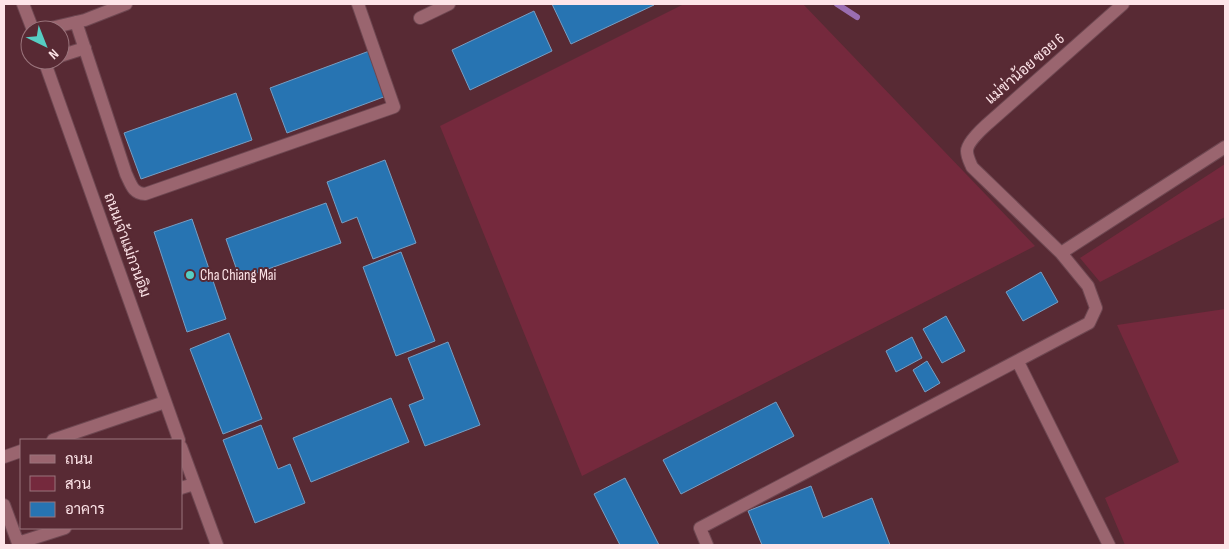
<svg xmlns="http://www.w3.org/2000/svg" width="1229" height="549" viewBox="0 0 1229 549" font-family="'Sofia Sans Condensed',Sarabun,sans-serif">
	<rect width="100%" height="100%" fill="#582a34"/>
	<path fill="#75293d" d="M684,4H803L1035,246L582,476L440,126Z
		M1225,164V217L1100,282L1080,258Z
		M1225,309V545H1125L1105,498L1179,462L1117,325Z"/>
	<g fill="none" stroke-linecap="round" stroke-linejoin="round">
		<path stroke="#9a6eb1" stroke-width="6" d="M837,4L857,17"/>
	</g>
	<path fill="#2774b2" stroke="#779ec3" d="M552,4H653L654,5L571,44Z
		M534,11L552,51L470,90L452,50Z
		M372,50L389,95L287,133L270,88Z
		M236,93L252,140L141,179L124,133Z
		M385,160L416,243L373,259L357,217L342,223L327,182Z
		M326,203L341,243L240,279L226,239Z
		M192,219L226,319L187,332L154,232Z
		M401,252L435,341L396,356L363,267Z
		M1041,272L1058,302L1023,321L1006,292Z
		M946,316L965,351L942,363L923,329Z
		M229,333L262,419L223,434L190,349Z
		M912,337L922,358L896,372L886,351Z
		M448,342L480,425L425,446L409,405L424,399L408,358Z
		M927,361L940,383L925,392L913,370Z
		M391,398L409,442L311,482L293,438Z
		M776,402L794,436L681,494L663,460Z
		M261,425L278,469L290,464L305,503L255,523L223,440Z
		M625,478L659,545H620L594,494Z
		M811,486L823,518L872,498L890,545H762L748,511Z"/>
	<g fill="none" stroke-linecap="round" stroke-linejoin="round">
		<g stroke="#6e4751" stroke-width="14">
			<path id="minor" d="M23,4L33,30
				M420,18L449,4
				M76,22L126,174C131,184 133,194 145,194L394,107L358,4
				M42,30L85,20L126,4
				M60,56L85,48
				M44,60L179,440
				M1061,253L1225,147
				M1018,362L1109,545
				M53,440L165,402
				M181,447L217,545
				M4,457L21,451
				M181,488L194,484
				M4,505L18,543L65,528
				M707,545L700,528L1089,323L1096,308L1088,286L1061,253L972,167C970,162 967,157 967,151C967,142 985,126 992,120L1123,4"/>
		</g>
		<use href="#minor" stroke="#9a656f" stroke-width="12"/>
	</g>
	<circle fill="#56cec3" stroke="#582a34" stroke-width="2" cx="190" cy="275" r="5"/>
	<g text-anchor="middle" dominant-baseline="central" stroke-width="4" stroke-linejoin="round" paint-order="stroke">
		<g font-size="15" fill="#fde4e8" stroke="#582a34">
			<text transform="translate(1025 69) rotate(-41)">แม่ข่าน้อย ซอย 6</text>
			<text transform="translate(127 245) rotate(70)">ถนนเจ้าแม่กวนอิม</text>
		</g>
		<g font-size="15" fill="#fde4e8" stroke="#582a34" text-anchor="start">
			<text x="200" y="275">Cha Chiang Mai</text>
		</g>
	</g>
	<rect width="1229" height="549" fill="none" stroke="#fde4e8" stroke-width="10"/>
	<rect x="20" y="439" width="162" height="90" fill="#582a34" stroke="#9a747c"/>
	<rect x="30" y="455" width="25" height="8" fill="#9a656f" stroke="#9a747c"/>
	<text x="65" y="464" font-size="15" fill="#fde4e8">ถนน</text>
	<rect x="30" y="476" width="25" height="15" fill="#75293d" stroke="#9a747c"/>
	<text x="65" y="489" font-size="15" fill="#fde4e8">สวน</text>
	<rect x="30" y="502" width="25" height="15" fill="#2774b2" stroke="#9a747c"/>
	<text x="65" y="514" font-size="15" fill="#fde4e8">อาคาร</text>
	<g transform="translate(45 45) rotate(137)"><circle r="24" fill="#582a34" stroke="#9a747c"/>
	<path d="M0-4L9 19L0 12L-9 19Z" fill="#56cec3"/>
	<text y="-8" font-size="14" font-weight="bold" text-anchor="middle" fill="#fde4e8">N</text>
	</g>
</svg>
